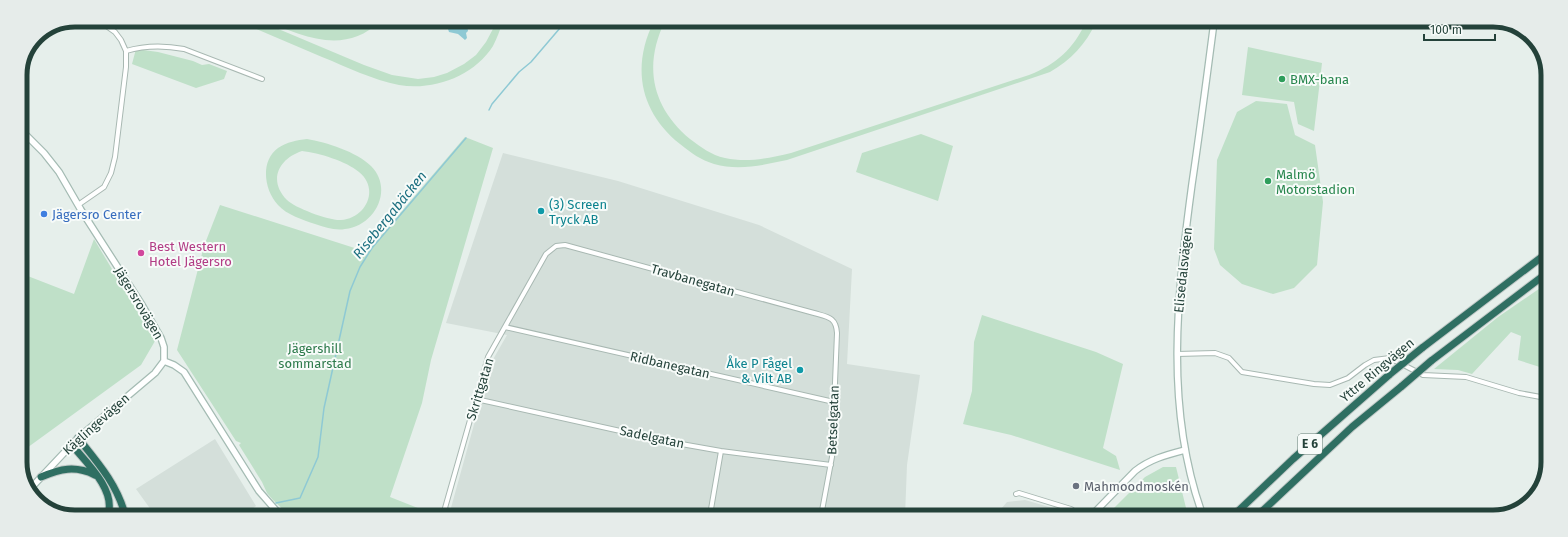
<svg xmlns="http://www.w3.org/2000/svg" width="1568" height="537" viewBox="0 0 1568 537" font-family="'Fira Sans',sans-serif">
	<rect width="100%" height="100%" fill="#e6efeb"/>
	<path fill="#d4dfda" d="M503,153L618,181L759,225L852,269L847,364L920,375L907,465L905,516L449,515L491,363L507,335L446,323Z
		M215,439L256,506L244,515L154,514L136,489Z
		M1025,500L1063,511L1064,516H995L1007,502Z"/>
	<path fill="#bfe0c8" fill-rule="evenodd" d="M235,20H257L364,65L392,75L418,79L434,77L447,73L464,64L476,55L486,42L494,27L495,21H503C500,30 497,38 493,46C474,76 434,91 399,85C373,80 347,67 322,57C293,45 264,32 235,20Z
		M263,20H305L330,25L353,21H380C345,56 302,36 263,20Z
		M654,21H665C643,66 652,107 690,139C701,147 711,155 725,158C748,163 769,158 791,153L1029,75C1057,64 1073,49 1086,22H1096C1086,44 1071,60 1050,72L787,160C763,165 739,171 714,164C701,160 691,153 680,144C640,112 631,67 654,21Z
		M1248,47L1322,63L1314,131L1298,124L1294,102L1242,95Z
		M136,49L158,52L193,61L202,65L209,64L227,71L224,79L196,88L132,64Z
		M1256,101L1287,104L1295,135L1315,145L1323,202L1317,265L1294,288L1273,294L1242,284L1220,265L1214,249L1217,160L1237,112Z
		M921,134L953,146L938,201L856,172L862,153Z
		M465,137L493,148L431,360L422,403L390,497L428,512L433,515H289L273,500L267,493L262,482L239,445L241,443L236,441L177,350L204,246L220,205L367,252Z
		M307,139C326,142 357,152 371,166C394,189 375,226 345,229C335,231 325,227 315,224C303,220 287,215 278,205C264,190 260,161 278,148C287,142 297,140 307,139ZM302,151C319,153 346,161 359,172C380,189 366,218 341,220C330,221 295,208 287,200C268,181 278,159 302,151Z
		M94,239L155,341L141,365L20,453V273L74,294Z
		M1546,284V369L1518,360L1521,336L1511,332L1472,374L1458,370L1434,369L1498,317Z
		M982,315L1096,352L1123,364L1103,448L1116,456L1120,470L1011,435L963,424L972,391L974,342Z
		M1163,467H1176L1188,516H1106L1145,477Z"/>
	<path fill="#8ec9d4" d="M440,21H472V23L467,25L468,31L466,33L467,38L465,40L458,34L449,32L448,29H444Z"/>
	<g fill="none" stroke-linecap="round" stroke-linejoin="round">
		<path stroke="#8ec9d4" stroke-width="1.5" d="M489,110L492,104L519,72L531,62L566,21
			M276,503L300,498L318,457L324,408L350,291L360,267L372,248L466,138
			M259,515L265,509"/>
		<g stroke="#a8b8b2" stroke-width="6">
			<path id="street" d="M126,51C146,45 163,45 184,49L262,79
				M78,205L104,187L111,173L115,157L126,67V51L121,40L115,32L98,20
				M505,327L834,402
				M1177,354L1215,353L1229,358L1242,372L1314,384L1330,385L1348,378L1365,365L1374,360L1390,358L1423,375L1466,377L1519,393L1546,398
				M476,399L670,442L721,451L831,465
				M1016,494L1019,493L1071,509L1081,516
				M1533,497L1545,458
				M445,510L464,515
				M443,515L488,357L546,254L556,246L565,245L814,313C828,317 836,317 837,333L832,457L821,516
				M710,515L721,451"/>
		</g>
		<g stroke="#a4bbb3" stroke-width="8">
			<path id="secondary" d="M20,129L44,153L59,172L81,210L142,305L161,338L164,347V361
				M164,361L174,365L184,372L259,491L280,515
				M29,490L78,438L155,373L164,361
				M1091,516L1135,471C1150,459 1166,455 1185,450
				M1203,516C1164,409 1177,295 1192,184C1200,130 1207,76 1214,22"/>
		</g>
		<g stroke="#c2cac8" stroke-width="9">
			<path id="highway" d="M1422,348L1547,253
				M1431,361L1547,273
				M78,438C98,463 116,483 125,514
				M71,444C86,462 116,490 108,514
				M41,477C60,469 75,465 95,475
				M1233,516L1293,459L1390,374
				M1256,517L1352,427L1402,386"/>
		</g>
		<use href="#street" stroke="#fff" stroke-width="4"/>
		<use href="#secondary" stroke="#fff" stroke-width="5.5"/>
		<use href="#highway" stroke="#2f6f62" stroke-width="7"/>
		<g stroke="#c2cac8" stroke-width="9" stroke-linecap="butt">
			<path id="highway-bridge" d="M1390,374L1422,348
				M1402,386L1431,361"/>
		</g>
		<use href="#highway-bridge" stroke="#2f6f62" stroke-width="7"/>
	</g>
	<g fill="#2e9e5b" stroke="#f7fbf9" stroke-width="1.5">
		<circle cx="1282" cy="79" r="4"/>
		<circle cx="1268" cy="181" r="4"/>
	</g>
	<g fill="#0f9aa8" stroke="#f7fbf9" stroke-width="1.5">
		<circle cx="541" cy="211" r="4"/>
		<circle cx="800" cy="370" r="4"/>
	</g>
	<circle fill="#3f7fe0" stroke="#f7fbf9" stroke-width="1.5" cx="44" cy="214" r="4"/>
	<circle fill="#d1479c" stroke="#f7fbf9" stroke-width="1.5" cx="141" cy="253" r="4"/>
	<circle fill="#6b7280" stroke="#f7fbf9" stroke-width="1.5" cx="1076" cy="486" r="4"/>
	<g text-anchor="middle" dominant-baseline="central" stroke-width="4" stroke-linejoin="round" paint-order="stroke">
		<rect fill="#f7fbf9" stroke="#637a73" stroke-width="1" x="1298" y="434" width="24" height="20" rx="3"/>
		<g font-size="12" font-weight="bold" fill="#24423a">
			<text x="1310" y="444">E 6</text>
		</g>
		<g font-size="13" fill="#27864d" stroke="#f7fbf9" text-anchor="start">
			<text x="1290" y="79">BMX-bana</text>
			<text x="1276" y="174">Malmö<tspan x="1276" dy="15">Motorstadion</tspan></text>
		</g>
		<g font-size="13" fill="#0d838f" stroke="#f7fbf9" text-anchor="start">
			<text x="549" y="204">(3) Screen<tspan x="549" dy="15">Tryck AB</tspan></text>
			<text x="792" y="363" text-anchor="end">Åke P Fågel<tspan x="792" dy="15">&amp; Vilt AB</tspan></text>
		</g>
		<g font-size="13" fill="#366cbe" stroke="#f7fbf9" text-anchor="start">
			<text x="52" y="214">Jägersro Center</text>
		</g>
		<g font-size="13" fill="#b23c85" stroke="#f7fbf9" text-anchor="start">
			<text x="149" y="246">Best Western<tspan x="149" dy="15">Hotel Jägersro</tspan></text>
		</g>
		<g font-size="13" fill="#24423a" stroke="#f7fbf9">
			<text transform="translate(1183 270) rotate(-84)">Elisedalsvägen</text>
			<text transform="translate(693 280) rotate(16)">Travbanegatan</text>
			<text transform="translate(139 303) rotate(59)">Jägersrovägen</text>
			<text transform="translate(670 365) rotate(13)">Ridbanegatan</text>
			<text transform="translate(1377 370) rotate(-40)">Yttre Ringvägen</text>
			<text transform="translate(480 389) rotate(-73)">Skrittgatan</text>
			<text transform="translate(833 420) rotate(-88)">Betselgatan</text>
			<text transform="translate(96 424) rotate(-42)">Käglingevägen</text>
			<text transform="translate(652 437) rotate(12)">Sadelgatan</text>
		</g>
		<g font-size="13" fill="#2d7a4b" stroke="#f7fbf9">
			<text x="315" y="348">Jägershill<tspan x="315" dy="15">sommarstad</tspan></text>
		</g>
		<g font-size="13" fill="#5b616d" stroke="#f7fbf9" text-anchor="start">
			<text x="1084" y="486">Mahmoodmoskén</text>
		</g>
		<g font-size="14" font-style="italic" fill="#1c6f80" stroke="#f7fbf9">
			<text transform="translate(390 215) rotate(-51)">Risebergabäcken</text>
		</g>
	</g>
	<path d="M0 0H1568V537H0ZM75 27H1493A48 48 0 0 1 1541 75V462A48 48 0 0 1 1493 510H75A48 48 0 0 1 27 462V75A48 48 0 0 1 75 27Z" fill="#e6ecea" fill-rule="evenodd"/>
	<path fill="none" stroke="#24423a" stroke-width="5" d="M75 27H1493A48 48 0 0 1 1541 75V462A48 48 0 0 1 1493 510H75A48 48 0 0 1 27 462V75A48 48 0 0 1 75 27Z"/>
	<path d="M1424 34v6h71v-6" fill="none" stroke="#24423a" stroke-width="2"/>
	<text x="1430" y="34" font-size="12" fill="#24423a" stroke="#f7fbf9" stroke-width="3" paint-order="stroke">100 m</text>
</svg>
